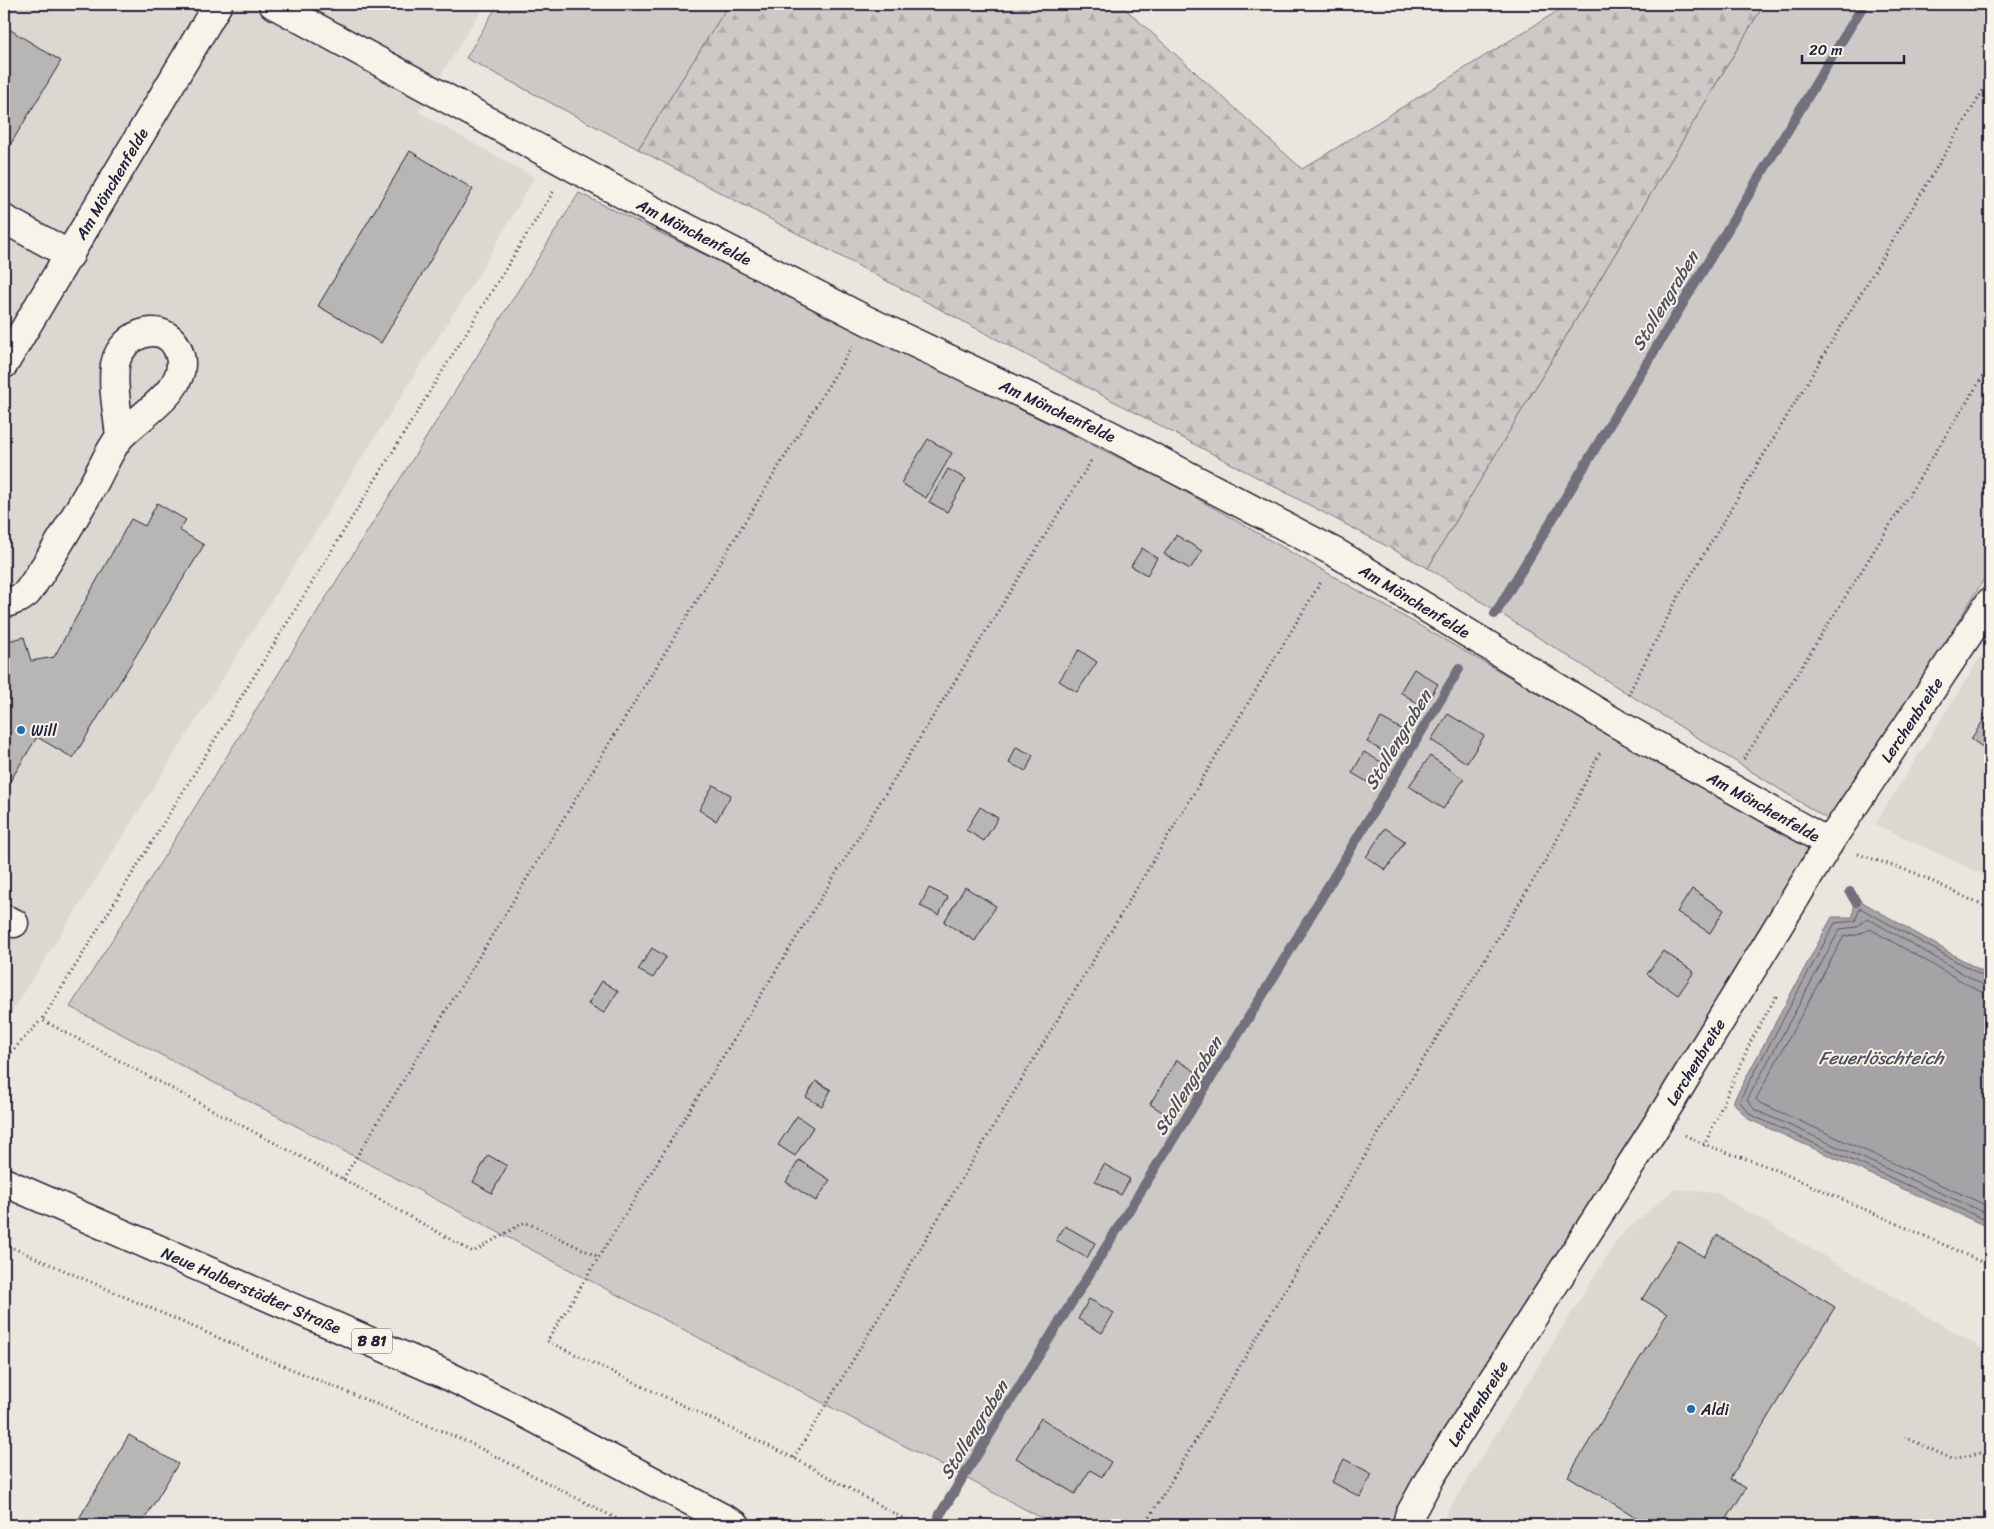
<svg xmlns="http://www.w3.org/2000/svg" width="1994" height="1529" viewBox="0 0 1994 1529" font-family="Sriracha,sans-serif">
	<defs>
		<pattern id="forest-firs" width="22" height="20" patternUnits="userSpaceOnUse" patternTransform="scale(1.25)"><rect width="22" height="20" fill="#cdc9c6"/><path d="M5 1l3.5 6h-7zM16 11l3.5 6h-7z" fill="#b0acab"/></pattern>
	</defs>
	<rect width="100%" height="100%" fill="#eae6de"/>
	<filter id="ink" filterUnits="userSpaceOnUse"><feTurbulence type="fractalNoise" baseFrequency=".02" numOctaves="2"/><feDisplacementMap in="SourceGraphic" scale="10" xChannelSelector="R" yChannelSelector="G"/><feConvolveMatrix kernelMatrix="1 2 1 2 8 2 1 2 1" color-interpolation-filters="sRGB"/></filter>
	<g filter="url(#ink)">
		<path fill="#dbd8d2" d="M4,4H485L418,112L534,177L488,259L4,1024Z
			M1990,642V878L1875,824Z
			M1674,1189L1716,1193L1990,1353V1525H1442L1446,1514L1619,1237Z"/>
		<path fill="url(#forest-firs)" stroke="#787680" d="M729,4H1120L1302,169L1569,4H1764L1428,568L638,149Z"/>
		<path fill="#cdc9c6" stroke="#787680" d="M498,4H729L638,149L466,58Z
			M1764,4H1990V569L1835,824L1428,568Z
			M579,193L1170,483L1816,852L1390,1525H1055L70,1007Z"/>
		<path fill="#a6a3a6" stroke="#716f7b" d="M1859,900L1990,976V1228L1748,1119L1733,1102L1832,917H1853L1854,904Z"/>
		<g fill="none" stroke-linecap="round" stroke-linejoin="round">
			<path stroke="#575666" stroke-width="1" d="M1990,980L1860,908L1855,921L1835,923L1739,1101L1751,1115L1990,1222
				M1990,986L1983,985L1867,918L1857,927L1840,929L1747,1100L1755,1110L1990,1215
				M1990,994L1979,991L1870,929L1857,935L1844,936L1756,1099L1760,1103L1990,1207"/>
			<path stroke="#716f7b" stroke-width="10" d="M1495,614L1864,4
				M1850,892L1856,902
				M939,1516L1270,983L1459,669"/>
		</g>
		<path fill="#b8b6b5" stroke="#22223b" d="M4,26L61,61L4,155Z
			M410,151L473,189L381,343L318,306Z
			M928,439L952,453L926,498L901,483Z
			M948,469L966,479L947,512L929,502Z
			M157,503L186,520L179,530L204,545L73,758L37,737L4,791V642L24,637L31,661L54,657L131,519L145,526Z
			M1176,535L1202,551L1190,569L1164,554Z
			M1142,548L1157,558L1147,575L1131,566Z
			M1079,650L1097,662L1077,692L1059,681Z
			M1414,669L1438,684L1424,707L1400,692Z
			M1448,714L1484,736L1467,763L1431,740Z
			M1381,718L1405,731L1391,756L1367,742Z
			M1985,718L1990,722V752L1971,739Z
			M1016,747L1033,755L1026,771L1009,763Z
			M1364,752L1388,766L1376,787L1352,773Z
			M1430,756L1464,779L1443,809L1409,786Z
			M713,785L731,795L716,821L699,810Z
			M980,807L998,818L984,841L966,830Z
			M1385,828L1405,841L1386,870L1366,857Z
			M965,887L996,906L975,941L944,922Z
			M929,888L948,897L939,915L920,906Z
			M1692,889L1724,910L1710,933L1677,912Z
			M652,948L666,957L653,978L638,970Z
			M1663,951L1694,972L1678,995L1647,974Z
			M602,981L618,991L604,1013L588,1004Z
			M1177,1060L1201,1075L1173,1119L1150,1104Z
			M816,1081L831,1090L822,1106L806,1097Z
			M797,1116L813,1127L795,1156L778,1145Z
			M488,1155L507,1166L492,1193L473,1182Z
			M799,1160L830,1180L816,1201L786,1182Z
			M1104,1164L1130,1179L1121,1195L1095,1181Z
			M1065,1226L1095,1243L1087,1258L1056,1240Z
			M1717,1235L1835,1307L1730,1479L1746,1488L1723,1525H1649L1568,1476L1667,1314L1642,1299L1678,1241L1704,1257Z
			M1089,1299L1114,1313L1102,1333L1078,1319Z
			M1041,1418L1111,1462L1102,1477L1090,1470L1075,1494L1016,1458Z
			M129,1435L178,1464L141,1525H75Z
			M1344,1459L1372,1474L1360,1497L1332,1482Z"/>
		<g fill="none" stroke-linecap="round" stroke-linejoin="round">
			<g stroke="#22223b" stroke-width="31">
				<g id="minor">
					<path id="s1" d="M273,4L650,209L868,321L1108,434L1338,554L1614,722L1829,843"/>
					<path d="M4,219L70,255"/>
					<path id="s2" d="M4,364L218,4"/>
					<path d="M4,604L20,598L27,593C52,558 73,520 94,483C102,469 109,450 120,437C138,416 189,390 180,356C170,316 121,331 115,365C112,388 118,414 120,437"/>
					<path d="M4,919L14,923"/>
					<path id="s3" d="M1407,1525L1409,1516L1431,1476L1659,1121L1829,843L1990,602"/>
				</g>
			</g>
			<g stroke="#22223b" stroke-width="31">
				<g id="major">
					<path id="s4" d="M4,1182L440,1372L515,1408L736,1525"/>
				</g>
			</g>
			<path stroke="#22223b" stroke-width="3" stroke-dasharray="1 4" stroke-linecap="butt" d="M553,192L42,1020L343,1179L473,1252L525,1222L599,1257
				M1628,695L1678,597L1990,79
				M1744,759L1990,365
				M1858,854L1915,873L1990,909
				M4,1060L41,1020
				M1685,1135C1712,1150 1742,1156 1771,1168C1844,1200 1917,1232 1990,1266
				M1704,1146L1751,1041L1778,993
				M343,1179L852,347
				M4,1244L260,1356L468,1442L629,1525
				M1905,1437L1952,1459L1990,1451
				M794,1458L1322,580
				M915,1525L794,1458L547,1341L1091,461
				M1145,1525L1399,1099L1552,850L1601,750"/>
			<use href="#minor" stroke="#f7f3e8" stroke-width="28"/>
			<use href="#major" stroke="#f7f3e8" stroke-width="28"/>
		</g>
	</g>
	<g fill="#1f6fb2" stroke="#f7f3e8" stroke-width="2">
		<circle cx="21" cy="730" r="5"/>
		<circle cx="1691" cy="1409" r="5"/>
	</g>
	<g text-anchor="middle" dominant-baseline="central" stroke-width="4" stroke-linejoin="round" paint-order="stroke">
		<rect fill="#f7f3e8" stroke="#62616f" stroke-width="1" x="352" y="1328.5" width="40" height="25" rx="4"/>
		<g font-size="15" font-weight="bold" fill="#22223b">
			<text x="372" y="1341">B 81</text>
		</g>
		<g font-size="16" fill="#22223b" stroke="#f7f3e8">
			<text stroke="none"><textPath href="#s2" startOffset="210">Am Mönchenfelde</textPath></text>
			<text stroke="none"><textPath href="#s1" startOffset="479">Am Mönchenfelde</textPath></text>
			<text stroke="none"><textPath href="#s1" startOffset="884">Am Mönchenfelde</textPath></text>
			<text stroke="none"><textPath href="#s1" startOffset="1289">Am Mönchenfelde</textPath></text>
			<text stroke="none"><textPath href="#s3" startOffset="951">Lerchenbreite</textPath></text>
			<text stroke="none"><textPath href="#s1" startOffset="1694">Am Mönchenfelde</textPath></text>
			<text stroke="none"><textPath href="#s3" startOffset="546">Lerchenbreite</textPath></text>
			<text stroke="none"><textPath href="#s4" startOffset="270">Neue Halberstädter Straße</textPath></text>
			<text stroke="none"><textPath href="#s3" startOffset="141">Lerchenbreite</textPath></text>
		</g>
		<g font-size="16" fill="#22223b" stroke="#f7f3e8" text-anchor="start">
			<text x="31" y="730">Will</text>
			<text x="1701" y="1409">Aldi</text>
		</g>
		<g font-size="18" font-style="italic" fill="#504f60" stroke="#f7f3e8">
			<text transform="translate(1665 301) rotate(-59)">Stollengraben</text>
			<text transform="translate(1398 740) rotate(-59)">Stollengraben</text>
			<text x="1881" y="1058">Feuerlöschteich</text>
			<text transform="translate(1188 1086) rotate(-58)">Stollengraben</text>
			<text transform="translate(974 1430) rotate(-58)">Stollengraben</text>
		</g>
	</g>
	<rect width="1994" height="1529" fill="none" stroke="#f7f3e8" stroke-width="20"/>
	<rect x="10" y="10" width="1974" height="1509" fill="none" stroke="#22223b" stroke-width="2" filter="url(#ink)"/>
	<path d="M1802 55v8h102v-8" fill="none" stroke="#22223b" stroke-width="2.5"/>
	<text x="1809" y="55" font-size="15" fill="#22223b" stroke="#f7f3e8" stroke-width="4" paint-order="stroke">20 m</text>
</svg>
